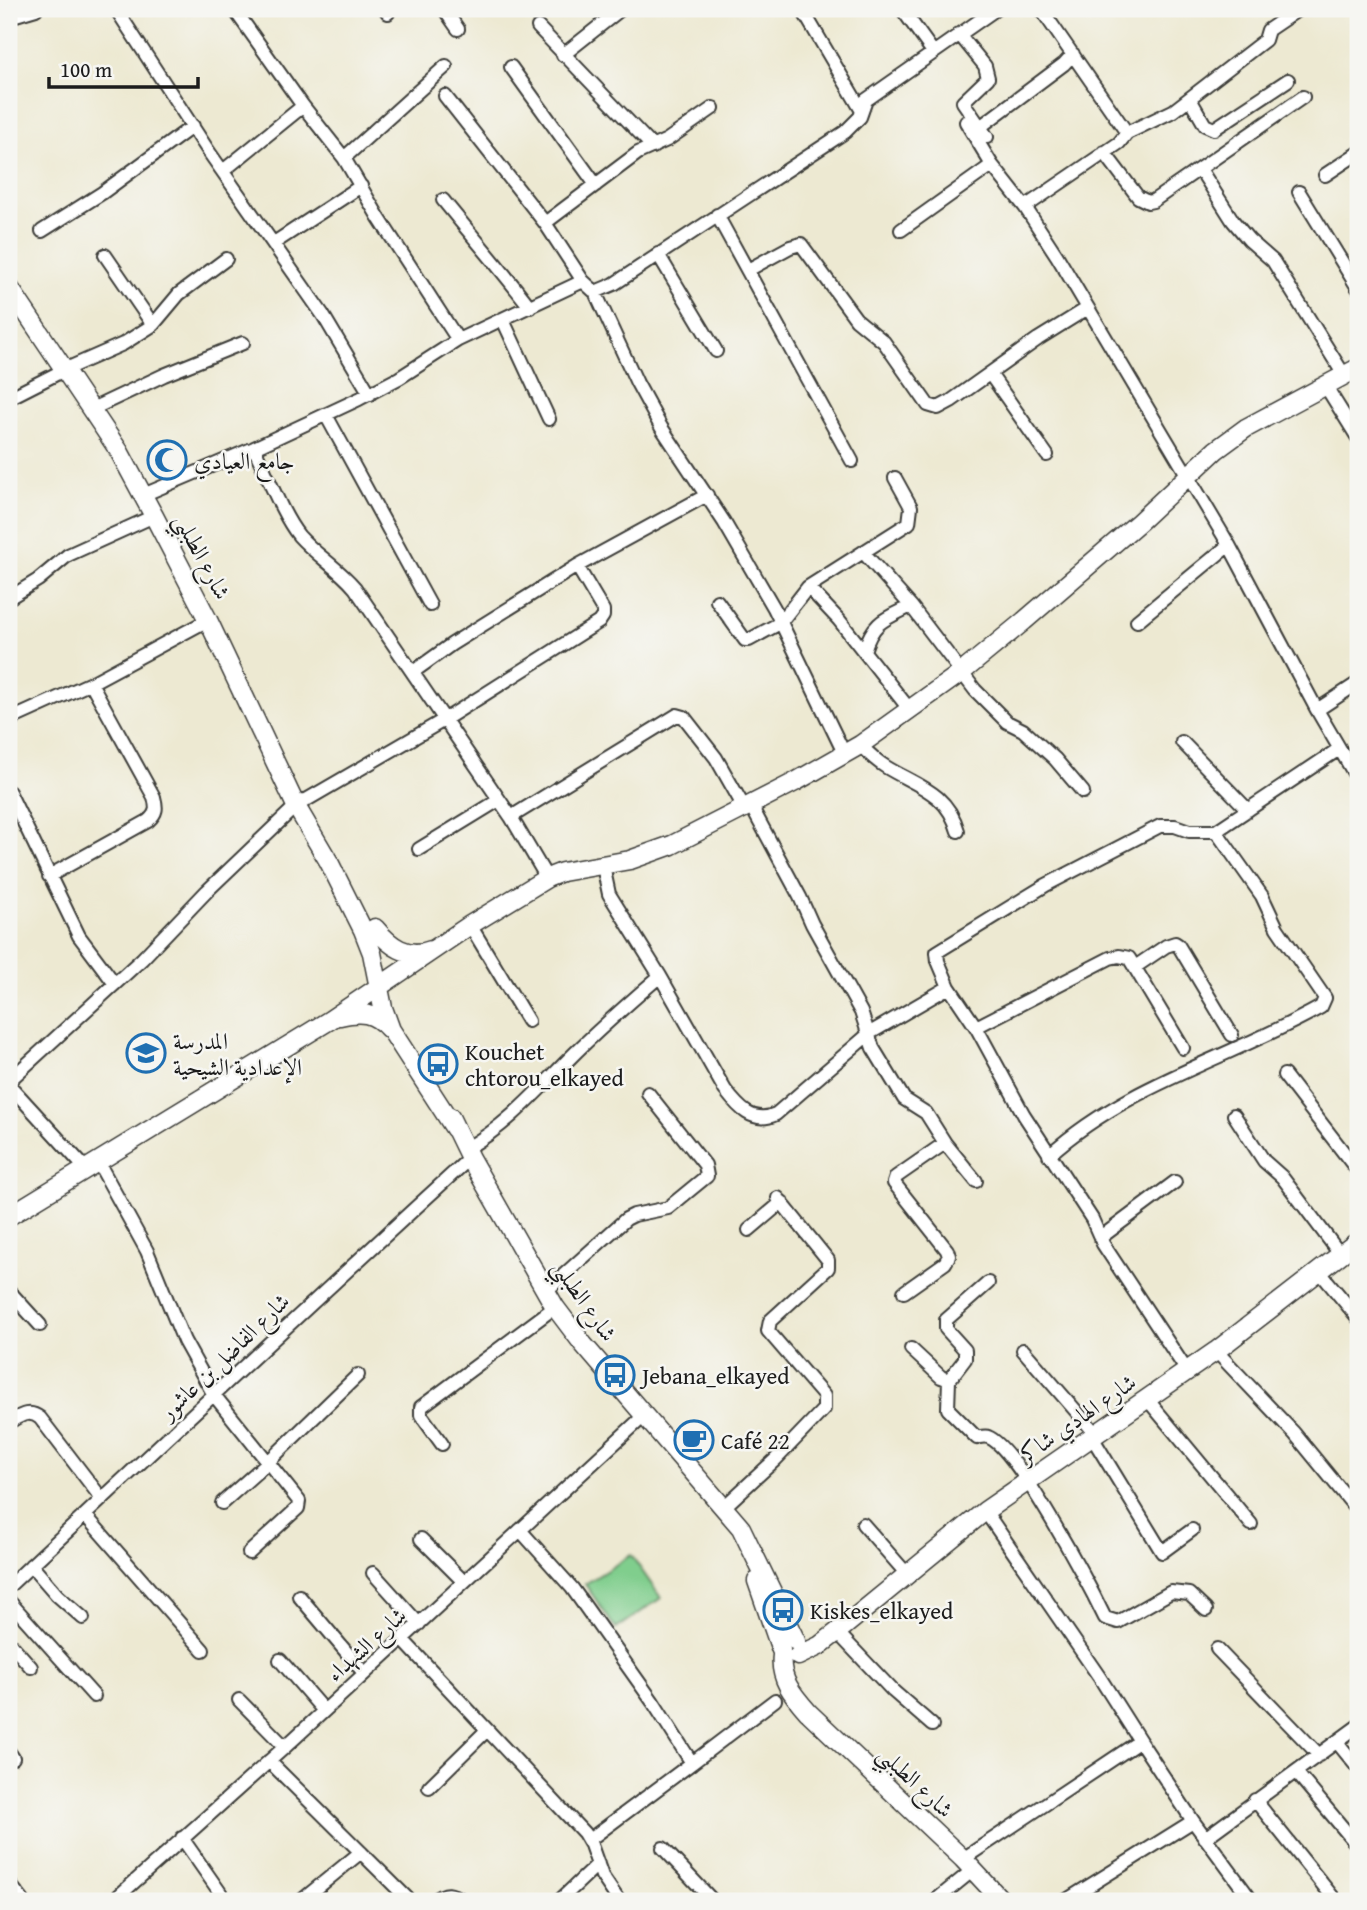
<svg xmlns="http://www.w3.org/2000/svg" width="1367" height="1910" viewBox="0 0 1367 1910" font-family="'Gentium Book Plus',Amiri,serif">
	<rect width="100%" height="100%" fill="#f6f6f2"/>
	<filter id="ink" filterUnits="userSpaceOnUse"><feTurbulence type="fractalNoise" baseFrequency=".0143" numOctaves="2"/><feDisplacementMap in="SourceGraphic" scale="14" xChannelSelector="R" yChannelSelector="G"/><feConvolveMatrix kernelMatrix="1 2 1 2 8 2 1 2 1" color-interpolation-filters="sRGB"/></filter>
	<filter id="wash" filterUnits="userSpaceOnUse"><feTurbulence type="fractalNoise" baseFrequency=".00686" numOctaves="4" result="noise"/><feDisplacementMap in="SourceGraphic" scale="28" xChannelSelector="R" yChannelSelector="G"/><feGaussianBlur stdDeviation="1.57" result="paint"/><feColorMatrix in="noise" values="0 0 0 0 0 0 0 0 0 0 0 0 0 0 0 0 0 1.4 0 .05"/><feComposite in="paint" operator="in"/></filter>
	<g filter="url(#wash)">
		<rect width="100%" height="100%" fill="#ede9d2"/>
		<path fill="#80ce8d" stroke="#4e7554" stroke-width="2" d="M631,1555L661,1598L616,1629L585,1584Z"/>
	</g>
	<g filter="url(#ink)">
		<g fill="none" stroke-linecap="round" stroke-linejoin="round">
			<g stroke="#3b3b37" stroke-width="16">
				<path id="street" d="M116,9L209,152L323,315L370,394
					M234,9L303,106L344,158
					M385,9L388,13
					M444,9L458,29
					M802,9L862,111
					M902,9L933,52
					M1041,9L1127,133
					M1299,9L1268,30L1265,40L1173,111L1127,133L1119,143L1025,207L1057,256L1229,545L1317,710L1358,780
					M9,17L36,9
					M538,27L653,147
					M959,34L985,66L988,78L963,102L987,137
					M563,55L621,9
					M446,66L344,158L379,218L458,340
					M511,67L596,185
					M445,96L545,223L583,281L595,292L637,383L661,427L724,522L774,608L845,755
					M1190,99L1205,125L1214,129L1288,80
					M966,122L992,165L1025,207
					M980,127L1064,64L1073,54
					M1104,152L1138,197L1148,202L1153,201L1303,97
					M1200,169L1233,221L1249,240L1273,261L1344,375
					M223,171L303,106
					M1325,175L1358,153
					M1299,192L1358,288
					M443,200C472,236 502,270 530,307
					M717,215L852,461
					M545,223L638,153L667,140L713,108
					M901,230L992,165
					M42,231L102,193L193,126
					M274,243L361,186
					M658,254L716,351
					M748,270L790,247L801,244L856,319L884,342L928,405L938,408L951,401L1038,339L1088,308
					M595,292L614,284L845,132L860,117L866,100L996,9
					M503,320L549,419
					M153,325L179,294L226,259
					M990,374L1047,455
					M1325,385L1358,438
					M9,398L66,369L123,344L153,325L105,255
					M92,409L164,375L243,343
					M326,415L430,605
					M254,448C267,474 282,515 299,536C316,555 338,568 355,588L511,817L547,878
					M143,495L254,448L359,399L399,378L458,340L583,281
					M863,552L911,606L975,690L1007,722L1023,730L1055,759L1083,792
					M808,587L839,620L910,710
					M9,598L38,580L68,555L154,516
					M717,601L745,640H749L780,623L808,587L909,523L911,507L895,478
					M1137,621L1229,545
					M864,651C873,621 885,619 911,606
					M413,672L452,644L577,566L707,495
					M1317,710L1358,683
					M9,720L91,683L208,620
					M1182,742L1248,810
					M860,745C868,753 876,761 886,767C917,786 947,792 958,831
					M9,792L79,936L115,984
					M751,806L800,897L812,924L861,1012L873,1048L904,1099L926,1113L945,1143L976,1181
					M511,817L677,715L684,717L716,758L745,809
					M419,849L499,800
					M603,866L609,894L660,976L725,1090C738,1107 753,1125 776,1114L870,1033L949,987
					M49,876L148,821C157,813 157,808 154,797L91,683
					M470,925L528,1021
					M1135,967L1166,946L1175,943L1178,945L1232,1035
					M976,1027L1110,958L1119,956L1129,958L1183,1048
					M1284,1075L1358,1171
					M1234,1115L1264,1161L1282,1177L1340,1254
					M465,1149C507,1126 538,1090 571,1057C600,1028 630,1002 660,976
					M1049,1155C1129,1083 1229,1059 1321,1007L1325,998L1277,928L1262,896L1216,831
					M98,1162L147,1251L184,1341L214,1395L299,1501L298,1508L249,1553
					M86,1169L10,1086L11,1079L142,959L207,891L296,806L444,720L599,622L603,616V610L577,566
					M749,1230L782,1202
					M1100,1238L1175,1182
					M1319,1271L1358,1318
					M988,1283L946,1320V1329L965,1350V1359L949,1380L948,1409L977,1438C979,1437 986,1436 988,1437C1016,1446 1090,1587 1105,1618L1118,1622L1171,1592L1189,1594L1206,1610
					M9,1291L40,1325
					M546,1291L626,1219L634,1215L668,1208L707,1176L705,1165L648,1093
					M904,1292L945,1263L949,1256L947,1250L894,1183L896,1177L945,1143
					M911,1349L941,1377L949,1380
					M1023,1350L1096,1434
					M1216,1351L1294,1433L1358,1511
					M1187,1371L1103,1244L1092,1219L1024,1115L976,1027L949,987L938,961L937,952L1046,885L1160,826H1175L1189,831H1216L1339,749
					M1147,1399L1251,1524
					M9,1422C20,1416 29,1409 40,1418L102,1499
					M1092,1437L1162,1552L1192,1530
					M442,1444L421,1415V1407L555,1307
					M222,1503L267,1463L358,1375
					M724,1507L776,1459L824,1409V1396L768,1331L770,1321L828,1268V1260L778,1198
					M85,1515L203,1650
					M863,1524L906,1573
					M520,1530L572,1588L653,1702L692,1763L589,1840
					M421,1539L464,1582
					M31,1565L57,1595L83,1618
					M373,1573L419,1624
					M9,1586C162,1443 315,1299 470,1158
					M299,1596L364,1673
					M9,1601L94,1696
					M837,1632L893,1691L932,1725
					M402,1639L584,1833L591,1845L602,1876L619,1901
					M9,1642L31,1667
					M1217,1649L1319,1755
					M280,1660L324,1711
					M239,1700L285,1747
					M1140,1741L1193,1821
					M1337,1742L1358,1768
					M9,1752L13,1758
					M269,1761L410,1901
					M692,1763L775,1700
					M1296,1772L1358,1846
					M429,1787L486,1731
					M1255,1800L1336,1901
					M182,1838L226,1901
					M1205,1838L1358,1726
					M663,1848L713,1901
					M963,1859L1140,1741L1100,1678L985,1511
					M9,1883L23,1901
					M113,1901L285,1747L645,1415
					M301,1901L361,1852
					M434,1901C446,1891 451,1893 464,1901
					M559,1901L598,1864
					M935,1901L973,1870
					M1065,1901L1193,1821L1252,1901"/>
			</g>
			<g stroke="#3b3b37" stroke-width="21">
				<path id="secondary" d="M9,287L119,451L154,516L208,620L296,806L329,862L363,930L372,953L383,1008L391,1030L455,1129
					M375,928C390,946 407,959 431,950
					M340,1016C361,1011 374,1012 389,1029
					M450,1117L470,1158L555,1307L583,1344L741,1528L796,1641
					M9,1216L330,1020L470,925L547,878L562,872L630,860L672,845L795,782L860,745L962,672L1024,621L1139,522L1216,450L1246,428L1358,368
					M757,1581L781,1650
					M782,1655C779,1679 793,1695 808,1712L963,1859L1002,1901
					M798,1656L819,1646L837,1632L985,1511L1216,1351L1358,1241"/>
			</g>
			<use href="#street" stroke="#fff" stroke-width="12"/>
			<use href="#secondary" stroke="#fff" stroke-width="18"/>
		</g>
	</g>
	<defs>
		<g id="mosque-ring" transform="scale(2.0125)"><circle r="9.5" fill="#f6f6f2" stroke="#1f6fb2" stroke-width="1.5"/><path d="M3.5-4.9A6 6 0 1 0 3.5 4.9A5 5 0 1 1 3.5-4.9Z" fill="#1f6fb2"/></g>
		<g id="school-ring" transform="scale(2.0125)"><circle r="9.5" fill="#f6f6f2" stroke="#1f6fb2" stroke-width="1.5"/><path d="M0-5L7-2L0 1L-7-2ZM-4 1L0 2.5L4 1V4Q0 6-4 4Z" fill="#1f6fb2"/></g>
		<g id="bus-ring" transform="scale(2.0125)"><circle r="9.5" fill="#f6f6f2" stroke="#1f6fb2" stroke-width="1.5"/><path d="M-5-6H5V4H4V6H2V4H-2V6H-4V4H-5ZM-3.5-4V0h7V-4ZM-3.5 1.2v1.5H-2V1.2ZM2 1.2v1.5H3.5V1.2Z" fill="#1f6fb2"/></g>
		<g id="cafe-ring" transform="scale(2.0125)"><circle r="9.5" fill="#f6f6f2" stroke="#1f6fb2" stroke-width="1.5"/><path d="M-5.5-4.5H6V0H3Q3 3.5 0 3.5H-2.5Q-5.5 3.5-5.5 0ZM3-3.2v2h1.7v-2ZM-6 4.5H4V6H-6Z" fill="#1f6fb2"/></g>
	</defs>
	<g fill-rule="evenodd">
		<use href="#mosque-ring" x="167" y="460"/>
		<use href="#school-ring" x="146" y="1053"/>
		<use href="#bus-ring" x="438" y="1064"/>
		<use href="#bus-ring" x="615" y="1375"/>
		<use href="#cafe-ring" x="694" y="1440"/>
		<use href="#bus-ring" x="783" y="1610"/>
	</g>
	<g text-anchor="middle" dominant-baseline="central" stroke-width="5" stroke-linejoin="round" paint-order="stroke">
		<g font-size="23" fill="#1c1c1c" stroke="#f6f6f2" text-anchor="start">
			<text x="194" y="460">جامع العيادي</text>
			<text x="173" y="1040">المدرسة<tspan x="173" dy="26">الإعدادية الشيحية</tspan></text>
			<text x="465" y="1051">Kouchet<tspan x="465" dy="26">chtorou_elkayed</tspan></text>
			<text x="642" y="1375">Jebana_elkayed</text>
			<text x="721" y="1440">Café 22</text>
			<text x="810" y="1610">Kiskes_elkayed</text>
		</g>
		<g font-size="23" fill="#1c1c1c" stroke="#f6f6f2">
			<text transform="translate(203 556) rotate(62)">شارع الطبلبي</text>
			<text transform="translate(585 1300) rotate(55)">شارع الطبلبي</text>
			<text transform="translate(224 1356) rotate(-44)">شارع الفاضل بن عاشور</text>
			<text transform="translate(1077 1418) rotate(-35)">شارع الهادي شاكر</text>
			<text transform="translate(366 1644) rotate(-42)">شارع الشهداء</text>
			<text transform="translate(916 1781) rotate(43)">شارع الطبلبي</text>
		</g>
	</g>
	<rect width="1367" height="1910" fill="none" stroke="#f6f6f2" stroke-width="35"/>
	<path d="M49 77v10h149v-10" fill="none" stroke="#1c1c1c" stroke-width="3.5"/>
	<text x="60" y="77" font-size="21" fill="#1c1c1c" stroke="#f6f6f2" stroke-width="5" paint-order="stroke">100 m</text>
</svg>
